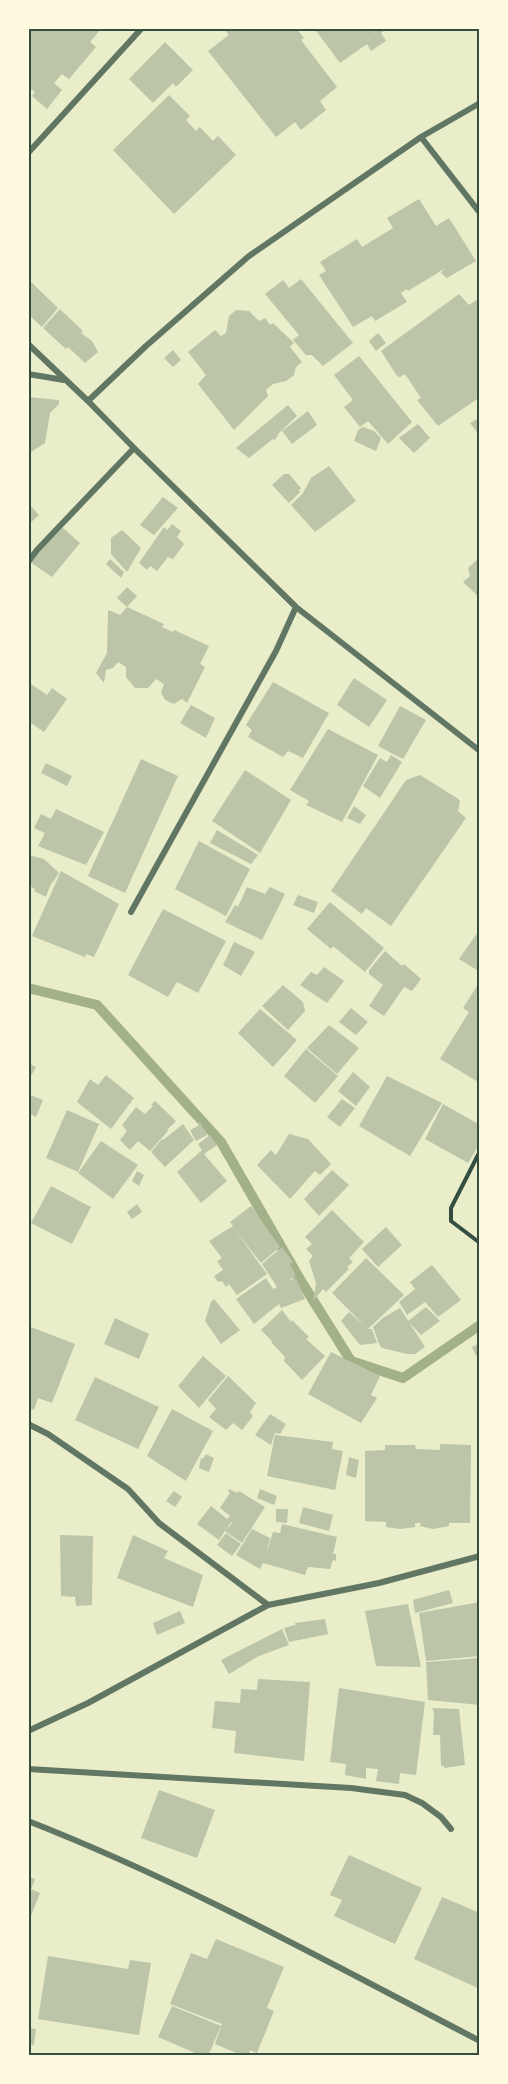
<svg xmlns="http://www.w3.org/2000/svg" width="508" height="2084" viewBox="0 0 508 2084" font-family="'Archivo Narrow',sans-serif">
	<rect width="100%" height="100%" fill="#e9edc9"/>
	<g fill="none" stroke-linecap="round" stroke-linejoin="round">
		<path stroke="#a3b18a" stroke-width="10" d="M28,988L97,1005L221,1142L301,1281L351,1361L403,1378L480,1325"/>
	</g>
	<path fill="#bcc5a7" d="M28,28H98L100,30L90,42L96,47L69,79L62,74L54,83L62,90L47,109L32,96L35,92L28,87Z
		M226,28H296L304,38L301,40L337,87L320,101L326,110L301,130L295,122L276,137L208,51L229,35L225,30Z
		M314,28H372L377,36L373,28H388L381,33L386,41L371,51L367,44L340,63Z
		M165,42L193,70L176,87L173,83L153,103L129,79Z
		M169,95L190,116L186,120L196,131L200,127L213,141L218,136L236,155L174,214L113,150Z
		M419,199L436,226L449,218L476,261L447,278L441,273L444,269L408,291L407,289L401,293L407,302L375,321L372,316L353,327L319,275L326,271L320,262L357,239L362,247L393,228L387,218Z
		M28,279L58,308L42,327L28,314Z
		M301,279L353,343L323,366L312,355H306L293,340L299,335L265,294L283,280L289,288Z
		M459,294L469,305L478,299L480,300V397L438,426L417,400L421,398L405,374L400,377L397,376L381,351Z
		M60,309L83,331L81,333L92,341L98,352L85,363L68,347L66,349L43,328Z
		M236,310L249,311L259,321L265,318L270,325L273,323L294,343L290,347L302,362L296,367L294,375L286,381L273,384L266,390L268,396L234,430L198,384L206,375L188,352L215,330L221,336L226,333L229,316Z
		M378,333L386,343L376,351L369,341Z
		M173,350L181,360L173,367L164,358Z
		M359,356L412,422L388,444L368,421L360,427L344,407L353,400L334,375Z
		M28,397L59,400V404L50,413L45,443L28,454Z
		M288,405L297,416L279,433L275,440L273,439L249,458L236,448Z
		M308,411L317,425L292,444L282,431Z
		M480,417V436L470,423Z
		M418,424L430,438L414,453L399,438Z
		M363,427L374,431L381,438L376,451L354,441L358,430Z
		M329,466L356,501L315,532L291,505L303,493L311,478Z
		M284,474H289L301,488L299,490L300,492L289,503L272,485Z
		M163,497L178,508L154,535L140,525Z
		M28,503L39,515L28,525Z
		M172,524L181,531L177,537L184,544L173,559L168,557L157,571L150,566L147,570L139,563L164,527L167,530Z
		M63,528L80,543L52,577L30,562L46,544Z
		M122,530L141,548L127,572L111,554V538Z
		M480,557V598L463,582L470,576L468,568Z
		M110,559L124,572L121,578L106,564Z
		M127,587L137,596L127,607L164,624L162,627L173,632L174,630L209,646L200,664L205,667L187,703L182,699L174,704L165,700L161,692L164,684L156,679L148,688H135L126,677V667L118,662L113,668L106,670L104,683L96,673L107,653L108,610L120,615L127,607L117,598Z
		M354,678L387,700L369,727L337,705Z
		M28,682L47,695L52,688L67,699L44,732L28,721Z
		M273,682L329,713L303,758L288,751L283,757L248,737L252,730L246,725Z
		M191,705L215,718L206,738L180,723Z
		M400,706L426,720L403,759L378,746Z
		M328,729L378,755L342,822L306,805L309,801L290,790Z
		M391,755L402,762L380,798L363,786L380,758L387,762Z
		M141,759L178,776L125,893L88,876Z
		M46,763L72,776L67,786L41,773Z
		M245,770L291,800L260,853L212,821Z
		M420,775L457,798L460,801L458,811L466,818L391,926L366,908L362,914L331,891L406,780Z
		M354,806L366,815L360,824L347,818Z
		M56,809L104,832L86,865L38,846L45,833L34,828L41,814L51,819Z
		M217,830L258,855L251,864L210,843Z
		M199,841L250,869L226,916L175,889Z
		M28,855L44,859L59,873L50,886L46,897L34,891L35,889L28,885Z
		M61,871L119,904L94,957L86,954L85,957L32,936Z
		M247,887L265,894L270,887L285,894L262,940L225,922L235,905L238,907Z
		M298,895L318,902L314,913L293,905Z
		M330,902L384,948L365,972L333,946L331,949L307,929Z
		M163,909L226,941L198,993L177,982L168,997L128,975Z
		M480,929V972L459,959Z
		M234,942L255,952L241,976L223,965Z
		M385,951L402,966L404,964L421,979L412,991L404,987L384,1016L369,1006L383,985L369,974V970Z
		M324,967L344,981L327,1003L300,985L311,972L317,975Z
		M283,985L303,1002L305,1011L288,1030L262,1006Z
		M477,986L480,988V1083L440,1059L469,1012L463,1008Z
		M351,1008L368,1022L356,1035L339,1022Z
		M260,1009L297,1040L273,1067L238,1033Z
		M329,1025L359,1048L337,1074L307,1048Z
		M306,1049L338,1076L315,1103L284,1076Z
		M28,1063L36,1067L28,1081Z
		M353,1072L370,1087L356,1106L338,1091Z
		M106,1075L134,1098L111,1129L77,1102L90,1079L98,1085Z
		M387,1076L442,1103L410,1156L359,1126Z
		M28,1094L43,1100L36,1117L28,1113Z
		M342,1099L355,1108L340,1127L327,1117Z
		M155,1101L176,1121L167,1130L168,1131L150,1151L138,1141L130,1150L120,1140L127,1131L122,1125L136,1107L145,1114L153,1106L151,1105Z
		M443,1104L480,1125V1143L468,1163L425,1139Z
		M67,1110L99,1124L78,1172L46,1158Z
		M200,1122L207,1135L196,1141L190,1130L198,1126V1123Z
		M183,1124L194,1140L165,1167L151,1152L162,1139L163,1140Z
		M289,1134L308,1139L331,1164L320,1175L315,1171L290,1199L257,1165L271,1150L276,1155Z
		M210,1135L217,1145L204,1154L227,1181L201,1203L177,1172L202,1150L198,1144Z
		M101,1141L138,1165L113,1199L78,1173Z
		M332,1170L349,1185L319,1216L304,1199Z
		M137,1171L144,1175L139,1186L132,1181Z
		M51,1186L91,1207L72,1244L31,1223Z
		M137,1204L142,1212L132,1219L127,1212Z
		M251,1206L280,1247L261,1263L235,1230L267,1274L237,1295L229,1284L226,1287L222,1281L218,1282L214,1276L223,1270L217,1261L222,1258L209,1241L233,1226L230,1222Z
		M332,1210L364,1242L349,1258L353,1262L347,1267L349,1269L326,1292L323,1289L313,1301L316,1283L309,1261L313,1256L306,1249L312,1244L305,1237Z
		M386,1227L402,1245L378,1267L362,1249Z
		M282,1247L293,1262L290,1264L296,1276L287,1281L296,1278L305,1299L281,1308L279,1304L254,1324L236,1299L266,1278L273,1289L277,1287L262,1264Z
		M366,1258L404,1295L368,1329H372L377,1343L360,1345L341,1321L349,1312L365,1326L332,1293Z
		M432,1265L461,1300L438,1317L425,1302L407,1315L399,1302L415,1289L410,1282Z
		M214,1299L240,1330L221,1344L205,1321L211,1302Z
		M426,1307L440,1321L421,1335L408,1321Z
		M400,1308L425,1347L415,1354H407L382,1348L379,1344L373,1327L383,1318Z
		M282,1310L291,1322L292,1320L309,1337L306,1339L325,1356L302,1380L284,1361L285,1357L271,1342L284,1329L272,1341L261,1330Z
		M115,1318L149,1334L139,1359L104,1344Z
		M28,1326L75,1344L52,1403L38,1398L34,1410L28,1408Z
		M480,1343V1354L476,1356L472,1347Z
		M331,1352L380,1376L371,1395L377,1398L361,1423L308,1394Z
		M203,1356L226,1376L199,1408L178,1386Z
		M228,1376L256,1403L250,1412L253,1416L242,1430L233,1423L226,1430L209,1417L216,1409L208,1400Z
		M95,1377L159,1407L138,1449L75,1420Z
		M172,1409L213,1431L186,1481L147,1456Z
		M270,1414L286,1424L280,1434L275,1433L271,1445L255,1435Z
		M275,1435L333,1442L332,1449L343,1451L335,1490L267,1476Z
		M440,1444L471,1445L470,1523H449V1526L433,1529L420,1526L421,1523H415V1527L400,1529L386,1527V1522L365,1521V1451L385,1450V1445H415L416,1449L440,1450Z
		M206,1454L214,1458L209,1472L199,1468L201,1458L203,1459Z
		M349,1457L359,1460L356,1478L346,1475Z
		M229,1489L238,1493L239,1491L265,1507L242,1543L225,1531L232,1523L231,1522L219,1540L197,1524L211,1506L227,1519L230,1516L220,1508L230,1493L228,1491Z
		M260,1489L277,1496L274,1505L257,1498Z
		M174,1491L182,1497L175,1507L166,1501Z
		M303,1507L333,1515L329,1531L299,1523Z
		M276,1509H288L287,1523L276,1522Z
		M282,1524L337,1537L333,1554H336V1561L333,1560L330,1569L308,1567L305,1575L263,1563L260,1569L236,1555L252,1529L270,1538L266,1555L273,1532L280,1533Z
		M226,1533L241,1544L232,1556L217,1545Z
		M60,1535L93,1536L92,1605L76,1606L75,1597L61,1596Z
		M133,1535L168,1551L164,1558L203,1575L193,1607L117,1578Z
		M449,1590L453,1603L415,1613L413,1600Z
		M480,1602V1656L426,1661L419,1613Z
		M408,1604L421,1667L376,1666L365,1611Z
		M180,1611L185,1623L157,1635L153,1623Z
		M325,1619L328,1634L289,1642L284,1628L295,1625L297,1637L295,1623Z
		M282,1629L289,1645L259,1656L229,1674L221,1660Z
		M480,1658V1705L428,1700L426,1662Z
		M258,1679L310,1682L304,1761L234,1753L236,1731L212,1728L215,1701L240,1703L241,1689L257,1690Z
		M339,1688L425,1702L416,1775L400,1773L399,1784L376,1781L378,1769L366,1768V1779L345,1775L346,1764L330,1762Z
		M432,1708L459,1709L465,1765L444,1768V1766H441L440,1735H433L434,1712Z
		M159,1790L215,1810L197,1858L141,1838Z
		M349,1855L422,1888L395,1944L334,1916L342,1900L330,1895Z
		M28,1876L35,1879L31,1889L40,1893L31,1916L28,1915Z
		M442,1897L480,1913V1989L414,1959Z
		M216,1939L284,1967L267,2008L274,2011L257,2053L250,2050L248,2056H244L215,2044L222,2024L170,2004L191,1953L207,1959Z
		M48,1956L128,1969L130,1960L151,1963L139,2035L38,2019Z
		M172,2006L221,2026L208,2056H202L158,2037Z
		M28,2028L36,2029L34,2045L28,2044Z"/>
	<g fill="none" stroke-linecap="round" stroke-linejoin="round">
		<path stroke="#344e41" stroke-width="4" d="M480,1151L451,1208V1221L480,1243"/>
		<path stroke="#617663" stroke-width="6" d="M421,137L480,213
			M28,153L142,28
			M28,344L88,401L134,448L296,607L480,751
			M28,374L64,380
			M88,401L146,346L249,256L421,137L480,103
			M28,562L37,550L134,448
			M131,912L276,651L296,607
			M28,1424L48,1434L128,1489L159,1523L268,1605
			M28,1731L88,1703L268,1605L379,1583L480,1556
			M28,1769L351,1788L405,1795L422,1803L441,1817L451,1829
			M28,1821C184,1882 332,1964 480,2041"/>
	</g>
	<rect width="508" height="2084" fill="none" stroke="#fefae0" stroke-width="60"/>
	<rect x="30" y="30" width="448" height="2024" fill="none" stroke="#344e41" stroke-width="2"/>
</svg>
